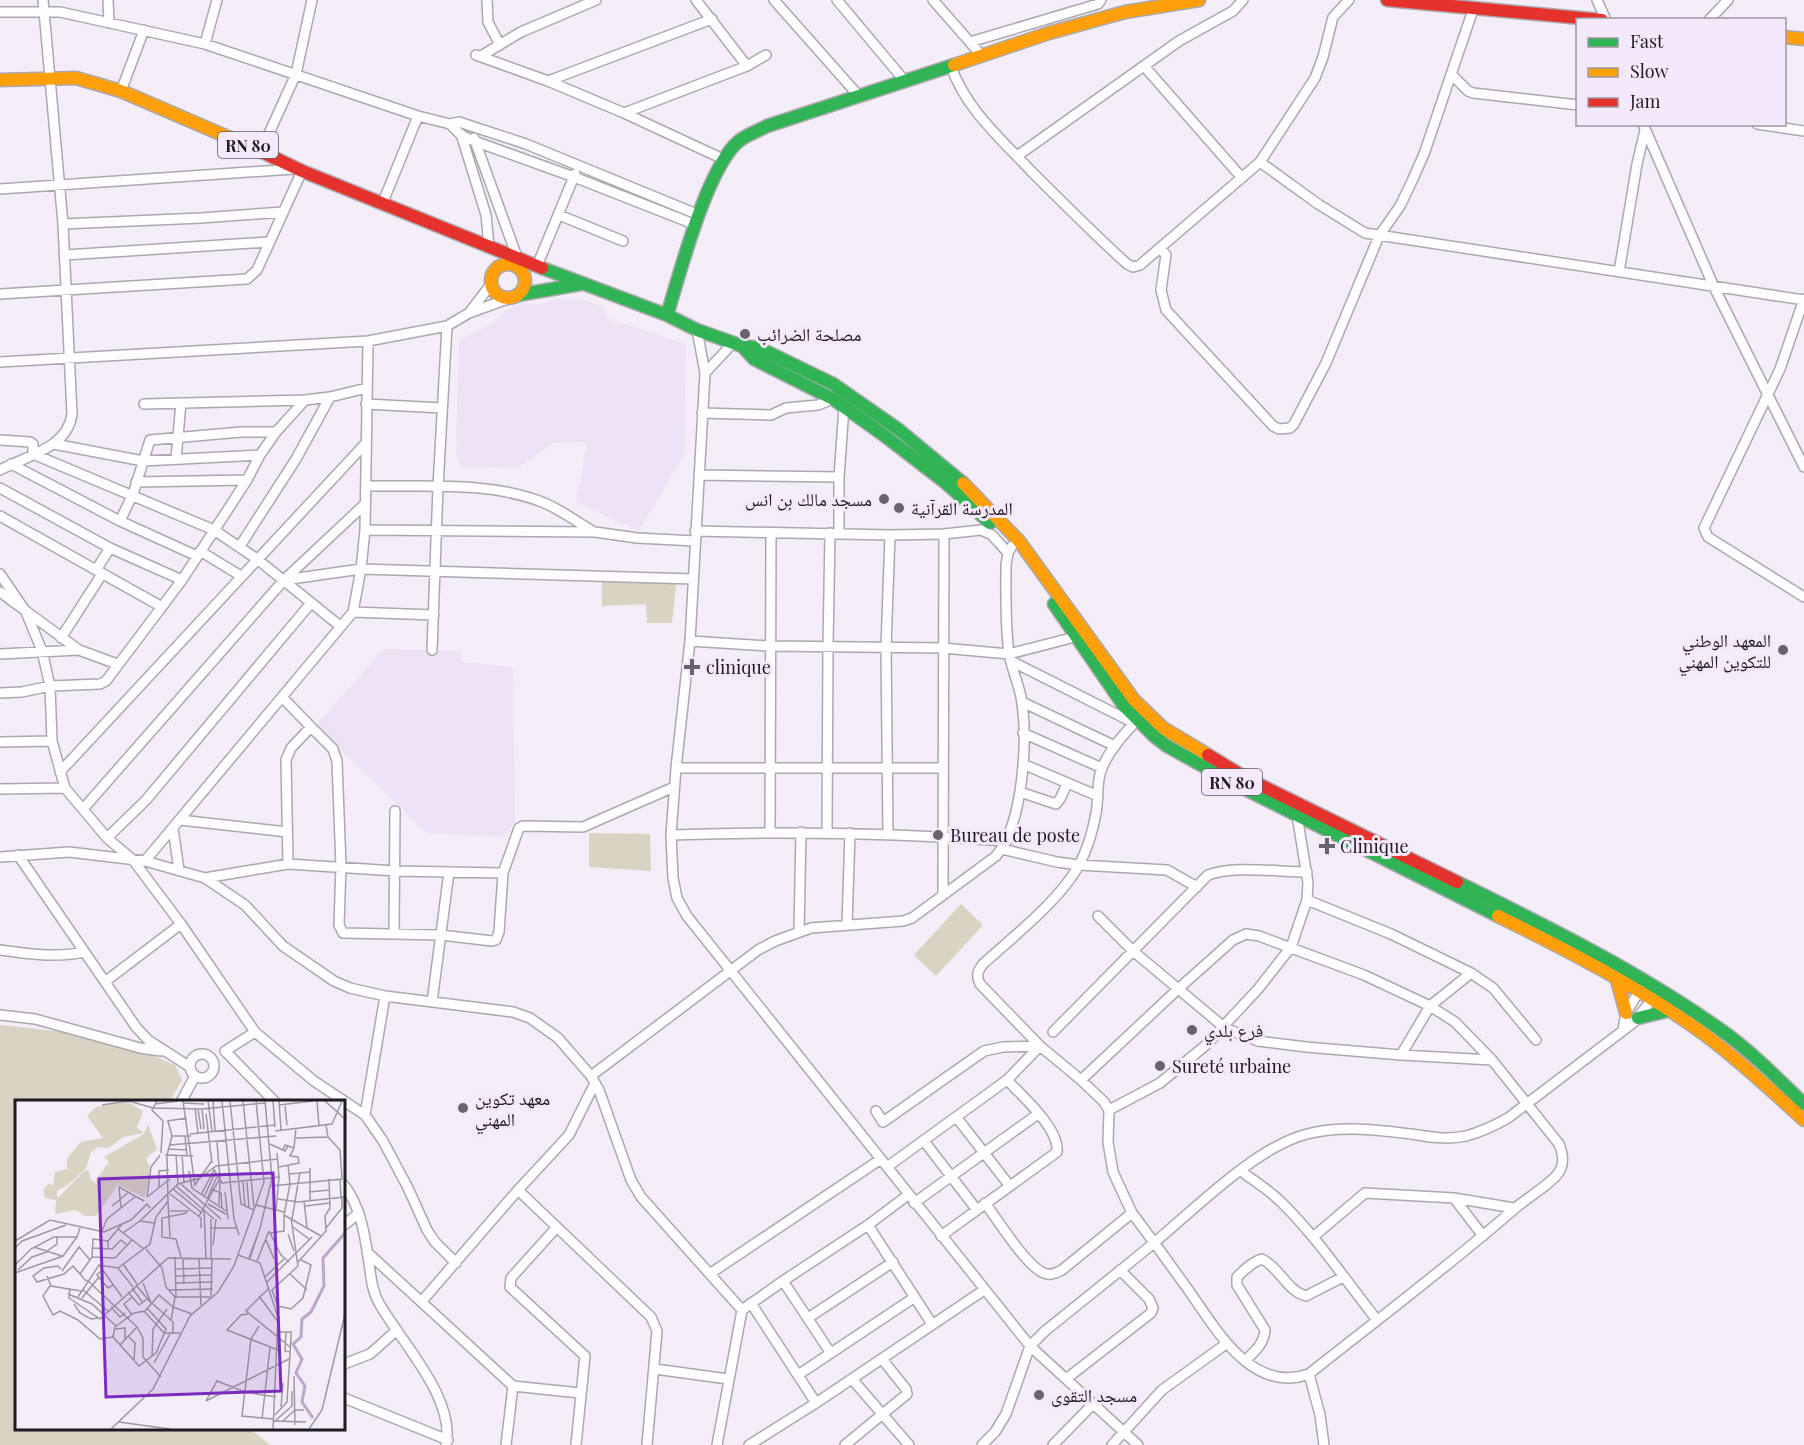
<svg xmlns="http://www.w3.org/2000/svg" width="1804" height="1445" viewBox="0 0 1804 1445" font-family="'Playfair Display','Noto Naskh Arabic',serif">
	<rect width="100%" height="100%" fill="#f2edf6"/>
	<path fill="#ece2f3" d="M558,299H580L602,306L609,319L686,344L684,455L639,531L576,502L587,442L553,443L518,468L461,467L456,455L459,340L493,323L502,314L520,303L539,304Z
		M384,649L460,651L462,662L513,667L515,821L504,837L426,833L316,725Z"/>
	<path fill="#d8d3c2" d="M677,577L672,623H647L646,604L602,606V582Z
		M589,833L650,834L651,871L589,867Z
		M961,904L983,925L936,976L914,955Z
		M0,1025L65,1032L152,1055L175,1065L182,1080L170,1101L16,1102V1428L250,1429L270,1445H0Z"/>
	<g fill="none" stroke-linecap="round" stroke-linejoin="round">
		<g stroke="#aca8ae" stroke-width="12">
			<path id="street" d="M108,0L109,23
				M487,0L488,22L500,45
				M696,0L747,66
				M774,0L858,95
				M837,0L904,80
				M933,0L982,56
				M1597,0L1606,20
				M0,12H60L205,44L418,116L450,124
				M1709,20L1728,0
				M970,42L1098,4L1101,0
				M205,44L217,0
				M476,55L548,81L624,113L723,159
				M481,56L521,32L596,0
				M951,66C965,108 1001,139 1031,171C1063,203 1094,234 1127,264L1133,267L1140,265L1260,162L1315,78L1323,57L1333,17L1349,0
				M1144,66L1242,178
				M1451,74L1468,91L1473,93L1578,105
				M548,81L712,19
				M121,91L144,30
				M624,113L747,66L766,55
				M1643,124L1714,287L1804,467
				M1757,124L1804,131
				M461,134L486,215L489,246
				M474,138L517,257
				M261,151L296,74L312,0
				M1017,156L1179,41L1233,11L1243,0
				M1260,162L1318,204L1365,233L1804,300
				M0,189L294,169
				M383,202L418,116
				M559,215L623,241
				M63,224L201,218L283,212
				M696,225L574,177L474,141L461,135L450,124L459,122L526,144L699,215
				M1160,248L1166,255L1161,290L1166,310L1273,426L1279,429L1290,428L1294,424L1326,363L1379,236L1400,206L1412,181L1424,154L1474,7
				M65,255L269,242
				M537,266L575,174
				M1619,272L1637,164L1645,130
				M0,294L247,279L257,270L302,171
				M1804,299L1780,369L1704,528L1708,537L1804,597
				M469,313L492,283
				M697,330L705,373L733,343
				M0,362L368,341L447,326L469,313L513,297
				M705,373L690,641L676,768L671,835L673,878L677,898L687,916L1030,1346L1138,1445
				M144,404L305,400L330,397L367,388
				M366,404L442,408
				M702,413L771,415L786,408L818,405L833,399
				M0,440L30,442L33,444V454L214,530L257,559L340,626
				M54,444L143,461L260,455
				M176,459L181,403
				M11,464L120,521L197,556
				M0,470C26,456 68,448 72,414L63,224L43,0
				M699,475L839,477
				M136,482L247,480
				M366,486C422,487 489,481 542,502C560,509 577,522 594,532
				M0,488L110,548L182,580
				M0,516L162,607
				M120,521L133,494L150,440L241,432H276
				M365,530L595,532L637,538L695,541
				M695,531L890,535L944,534L981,530L992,535L1008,553
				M839,533V477L844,407
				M240,546L296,459L330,397
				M200,551L241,576
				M96,570L110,548
				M0,574L26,612L42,651L50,686L52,741L65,788L107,838L133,860L181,924L255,1032L314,1081L365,1115
				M284,580L361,569L693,579
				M0,592L79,650L0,654
				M353,612L361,569L365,530L368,341
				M61,638L102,574
				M690,641L769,646L943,648L1009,654L1075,637
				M79,650L117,664
				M432,650L438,487L447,326
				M1011,661L1134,723
				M0,693L22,692L50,686L100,684L106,681L182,580L247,480L260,455L276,432L305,400
				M282,697L311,727L291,748L286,760L288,864
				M1022,702L1115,746
				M311,727L333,749L337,761L341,866L339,925L343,933L441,935L492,941L496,940L499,932L503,873L519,828L523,826L583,827L674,787
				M1023,733L1102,768
				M0,742L52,741
				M1023,764L1098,796
				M676,768H942
				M60,772L365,444
				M0,789L65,788
				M1020,792L1056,804L1060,799L1067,784
				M83,809L284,580L365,504
				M180,820L287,832
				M173,828L179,870
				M770,832L771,534
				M827,833L828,646L830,533
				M888,834L886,647L890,535
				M671,835C783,831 895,833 1007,841
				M107,838L146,800L311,603
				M1002,849L1057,862L1079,865L1167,870L1197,887
				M18,855L136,1027L148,1040L190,1067
				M0,857L69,852L145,861L205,878L245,905L283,946L334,981L350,988L385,996L513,1012L530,1018L558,1038L591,1076L599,1090L631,1180L641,1197L742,1310
				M145,861L353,612L434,615
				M205,878L288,864L396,871L503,873
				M943,895L944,534
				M1307,900L1391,934L1471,973L1493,988L1536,1040
				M1098,916L1133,951L1225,1028L1258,1041L1306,1047L1401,1055L1492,1060
				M847,925L850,833
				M799,932L801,832
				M394,933L395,811
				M0,950C28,954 56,958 84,952
				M106,981L181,924
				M385,996L365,1115L383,1141L408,1188L427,1230L435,1242L456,1263
				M432,1002L449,872
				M0,1015L35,1019L140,1048L161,1051
				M1623,1029L1626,1013L1641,988
				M255,1032L225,1051L275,1102
				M1053,1032L1208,875C1232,865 1279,872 1307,872
				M190 1066a12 12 0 1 1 24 0a12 12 0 1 1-24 0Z
				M1401,1055L1430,1006L1471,973
				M591,1076L758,950L775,941L811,928L903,921L912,918L996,856C1024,823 1028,738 1021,697C1018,682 1011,667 1009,653C1005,625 1006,594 1006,565L1008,553L1012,546
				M1081,1080L1177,990L1233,940L1246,934L1259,936L1364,975L1430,1006L1455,1022L1492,1060L1559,1144C1564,1156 1565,1167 1555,1177C1542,1190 1525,1199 1512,1211C1446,1268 1377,1320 1309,1374C1251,1395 1215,1327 1187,1288C1169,1263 1151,1238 1132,1213L1113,1172L1108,1142L1109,1110L1104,1102L1081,1080L1040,1046L980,984C976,976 977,972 983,964C1013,937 1060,900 1079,865C1087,850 1093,830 1096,813C1099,798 1096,781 1102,768C1110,748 1127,731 1141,716
				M181,1102L195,1076
				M1109,1110L1160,1083L1206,1045L1258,989L1291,947L1307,900L1308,883L1297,815
				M876,1111L883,1122L984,1051L1003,1047L1040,1046L1007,1080L887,1167
				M957,1118L1009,1185
				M924,1141L977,1210
				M1241,1171C1254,1181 1269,1190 1281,1202C1317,1237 1346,1281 1377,1320
				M344,1185C361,1207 365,1236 369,1263C371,1277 372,1291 379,1303C400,1341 456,1398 446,1445
				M518,1190L651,1317L657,1331L647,1445
				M1454,1198L1483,1236
				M914,1203L1038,1114
				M985,1203C997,1219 1027,1267 1044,1273C1050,1276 1056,1273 1062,1270L1132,1213
				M344,1225L359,1213
				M868,1225L932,1324
				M556,1228L511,1278L510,1287L585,1356L576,1445
				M941,1236L1057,1152C1060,1129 1022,1096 1007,1080
				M1313,1237L1365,1193L1454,1198L1514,1208
				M367,1252L513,1386
				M711,1273L881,1159
				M783,1281L830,1352
				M422,1301L518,1190L569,1135L595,1083
				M751,1303L816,1403
				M808,1318L893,1262
				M1245,1361C1254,1352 1264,1344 1265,1330L1237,1285V1277C1244,1270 1252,1262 1262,1259C1280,1268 1287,1291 1306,1296L1343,1277
				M344,1364L370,1354L397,1330
				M655,1369L728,1379
				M1309,1374L1320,1415L1324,1445
				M798,1375L915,1297
				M852,1379L909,1445
				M1066,1379L1151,1313L1153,1308L1149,1299L1120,1270
				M344,1398L448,1440
				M506,1445L513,1386L580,1393
				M717,1445L742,1310L783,1281L868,1225L908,1195
				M749,1445L816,1403L984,1290
				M845,1445L907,1394L906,1389L882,1359
				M982,1445L995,1432L1006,1414L1030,1346L1045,1331C1082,1301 1119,1272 1155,1242C1196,1208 1256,1147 1307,1134C1341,1125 1377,1130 1411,1134C1429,1137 1448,1140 1466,1136C1481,1132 1494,1126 1508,1118L1633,1023L1654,997
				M1053,1445L1093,1404
				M1112,1445L1162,1390L1226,1344"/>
		</g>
		<g stroke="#aca8ae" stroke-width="15">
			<path id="fast" d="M542,268L667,315L697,330L742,346L759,348L833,384L899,430L963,483
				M518,295L581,284
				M667,315C680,273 707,167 739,141C746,135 758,131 767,126L954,65
				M742,346L754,359L833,399L885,436L946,483L990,523
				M1054,604L1124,706L1154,736L1167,746L1239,786L1498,916
				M1457,882C1546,926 1637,971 1718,1028C1750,1050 1776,1077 1804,1104
				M1638,1018L1667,1011"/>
		</g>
		<g stroke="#aca8ae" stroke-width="15">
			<path id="slow" d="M1784,37L1804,39
				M954,65L1049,33L1125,12L1199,0
				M0,80L76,78L121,91L258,150
				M491 281a17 17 0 1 1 34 0a17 17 0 1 1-34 0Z
				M963,483L1019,541L1134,700L1163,728L1208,755
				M1498,916C1567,950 1641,988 1704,1034C1739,1060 1771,1090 1804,1120
				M1617,980L1626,1013"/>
		</g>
		<g stroke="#aca8ae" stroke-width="15">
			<path id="jam" d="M1387,0L1602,20
				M258,150L302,171L542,268
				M1208,755L1246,778L1457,882"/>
		</g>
		<use href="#street" stroke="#fdfcfe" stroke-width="9"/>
		<use href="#fast" stroke="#30b455" stroke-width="12"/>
		<use href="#slow" stroke="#ff9f0a" stroke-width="12"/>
		<use href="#jam" stroke="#e5322d" stroke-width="12"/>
	</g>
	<g fill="#69646c" stroke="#f3e9fa" stroke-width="2">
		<circle cx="745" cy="334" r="6"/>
		<circle cx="884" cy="499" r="6"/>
		<circle cx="899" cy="508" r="6"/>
		<circle cx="1783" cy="650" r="6"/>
		<path d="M689 658h6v6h6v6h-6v6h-6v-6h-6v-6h6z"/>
		<circle cx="938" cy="835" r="6"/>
		<path d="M1324 837h6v6h6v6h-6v6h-6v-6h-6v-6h6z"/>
		<circle cx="1192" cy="1030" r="6"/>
		<circle cx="1160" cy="1066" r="6"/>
		<circle cx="463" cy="1108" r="6"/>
		<circle cx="1039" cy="1395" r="6"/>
	</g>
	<g text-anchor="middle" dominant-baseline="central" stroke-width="6" stroke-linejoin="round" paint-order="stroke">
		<g fill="#f3e9fa" stroke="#5f5962" stroke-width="1.5">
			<rect x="218" y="132" width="60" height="26" rx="4.5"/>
			<rect x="1202" y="769" width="60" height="26" rx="4.5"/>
		</g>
		<g font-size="16" font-weight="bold" fill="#1f1b21">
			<text x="248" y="145">RN 80</text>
			<text x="1232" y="782">RN 80</text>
		</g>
		<g font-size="18" fill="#1f1b21" stroke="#f3e9fa" text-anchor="start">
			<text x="757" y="334">مصلحة الضرائب</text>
			<text x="872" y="499" text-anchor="end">مسجد مالك بن انس</text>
			<text x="911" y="508">المدرسة القرآنية</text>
			<text x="1771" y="640" text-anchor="end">المعهد الوطني<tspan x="1771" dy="21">للتكوين المهني</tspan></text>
			<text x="706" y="667">clinique</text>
			<text x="950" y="835">Bureau de poste</text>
			<text x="1340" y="846">Clinique</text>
			<text x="1204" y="1030">فرع بلدي</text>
			<text x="1172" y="1066">Sureté urbaine</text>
			<text x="475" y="1098">معهد تكوين<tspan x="475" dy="21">المهني</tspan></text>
			<text x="1051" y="1395">مسجد التقوى</text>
		</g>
	</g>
	<g transform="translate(15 1100)">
		<rect width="330" height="330" fill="#f2edf6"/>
		<path d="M113,2L128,11L122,28L129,33L108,37L94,48L83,47L76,52L71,68L53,85L42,91V95L43,98L69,71L74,70L75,79L83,85L81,80L94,62L89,57L129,34L133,25L142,49L131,58L135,68L130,98L103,85L81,116H70L61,110L40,114L41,100L30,98L28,90L34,83L38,86L40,72L52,69V58L66,42L88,38L72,16L81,7Z" fill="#d8d3c2"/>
		<path fill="none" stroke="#bca6ca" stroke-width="3" d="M298,318L287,302L290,286L281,273L287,259L278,244L286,237L287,219L296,212L309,186L308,158L330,133"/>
		<path fill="none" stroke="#9e99a1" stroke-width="1.5" d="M142,1L137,10L148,21L146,53M168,1L180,85L196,62M193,1L197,31M198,1L200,31M207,1L219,119L224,135M215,1L226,104L239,110M228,1L239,107M258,1L260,27M264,1L266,30M302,1L304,26M310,1L330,19M168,3L189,4M140,4L163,1M87,5L114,1L138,8L187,9L250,3M264,5L298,1M270,6L272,25M180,8L183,33M183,9L186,29M187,9L189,29M191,14L197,63M152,21L172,18M260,31L317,24L327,1M175,34L260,25M157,36H176M170,36L172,56M281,38L313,37M255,44L270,51L273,46M155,45L261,36M279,48L281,28M153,49L172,50M262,53L264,77M150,55L178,56M161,55L163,84M167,55L169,82M273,65L275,84L269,115L306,136M264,67L284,63L283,57L275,56L279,48L270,45L268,50M198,68L207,83L264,77L261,111M174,71L177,88L211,111M274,74L295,72M325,79L326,97M228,82L230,106M232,82L234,108M166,84L206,119M161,86L199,119M256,86L327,79L325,50L313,37L311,25M144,87V71L154,70M158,89L187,113M196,89L206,93L207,108M210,92L213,119M294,92L314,90M155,94L186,118V128M186,95L199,70M132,97L136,67L145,55M132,97L155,79M189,97L200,73M192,99L202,77M263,99L283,102L330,97M295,100V68M289,101L292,127M153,102L155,137M193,104L211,114M204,105L205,81M241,105L269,112M97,106L114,92M290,106L315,103M106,108L104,87L129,101M189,109L191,159M155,111H174M184,116L205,78L202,42M196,119V159M277,119L285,72M125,121L163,84L185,78L201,66L263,59M278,127L294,139M195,128H221M245,128L257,78L250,1M311,128L327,108V97M103,129L129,149M254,131L266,155L274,162M86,133L92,119L121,96M108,133L125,121L140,123M255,133L269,131V115M273,134L279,151M251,140L259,159M0,141L35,120L89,132L116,120L132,104L135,108M93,141L108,123M198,145L201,119M19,147L47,156M0,148L7,141L51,125M78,148L97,149L106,140L112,145M131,149L147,168L151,187L160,197H196M32,151L42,144V137M223,155L245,163L263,217L258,329M77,157L78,139L93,141V149M160,157L161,198M166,157L161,139L147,137V118L172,113M168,158L169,184M234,158L245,128L235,158M184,159L186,205M242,161L254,131M283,162L311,131L310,116L315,108L314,79M108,164L122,184M0,165L16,149L39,137H62L65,128M85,166L107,197M103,168L135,144L141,117L153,101L152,55L157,36L153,21M46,169L43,166L29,168L18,176L22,182L49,174L58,166L71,181M161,169L197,168M3,170L17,157L32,152M87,170L82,175L93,188L98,185M47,171L64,147L75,160M0,173L48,156L62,137M65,174L77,157L100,158L117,140M275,174L292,190M32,176L36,186L66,191M161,176L197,175M250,177L269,159M72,180L122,227L128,238V257L146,277M252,182L297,137M161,183L198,182M121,185L136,203L128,183M35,186L28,196L38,215L45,211L63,220L85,239L98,237M55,188L54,198L85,219L153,158L216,159M117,188L128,203M254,188L231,211L275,247M67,189L93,211M154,190L198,189M257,190L263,206L276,209L288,198L296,165L286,160M256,191L283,166L276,118M113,192L124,205L132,199M53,194L77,204L101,226M196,196L197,159M244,196L263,222M63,197L84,165L103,168L118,187M67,198L84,177M59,204L65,213L76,219L83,218M138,204L158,222V234M96,207L105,217L110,213M132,208L151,229L141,253L124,266L98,237L100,227L119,213L130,211L144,195L158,207L177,214M129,211L149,233H165M233,214L226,215L212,230L263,250M117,215L109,204L117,197M156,221L160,197M244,226L236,239L227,316L258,319M99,229L110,228V240M271,232L270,251L275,252M114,237L120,243L119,261M105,245L122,227M137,257L138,229L152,209M139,263L155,234M279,276L280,325M191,301L274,259M191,301L202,281L230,292L261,297M266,307L268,283M260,315L272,302L276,238V232H264M247,319L255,248M259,321L291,322M260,321L277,306V291M268,321L280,310H289M104,322L155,329M96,329L138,289L175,216L203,192L219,166L249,82L241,1M294,329L307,310L330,214"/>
		<path fill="#7b2cbf" fill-opacity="0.15" stroke="#7b2cbf" stroke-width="3" d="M258,73L266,291L91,297L84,79Z"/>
		<rect width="330" height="330" fill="none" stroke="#1f1b21" stroke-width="3"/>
	</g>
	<rect x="1576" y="18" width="210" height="108" fill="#f3e9fa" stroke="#9e97a3" stroke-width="1.5"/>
	<rect x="1588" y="38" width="30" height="9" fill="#30b455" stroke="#9e97a3" stroke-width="1.5"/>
	<text x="1630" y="48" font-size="18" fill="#1f1b21">Fast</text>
	<rect x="1588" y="68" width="30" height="9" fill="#ff9f0a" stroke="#9e97a3" stroke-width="1.5"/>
	<text x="1630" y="78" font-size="18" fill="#1f1b21">Slow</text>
	<rect x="1588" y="98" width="30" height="9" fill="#e5322d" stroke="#9e97a3" stroke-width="1.5"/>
	<text x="1630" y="108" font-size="18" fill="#1f1b21">Jam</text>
</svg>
